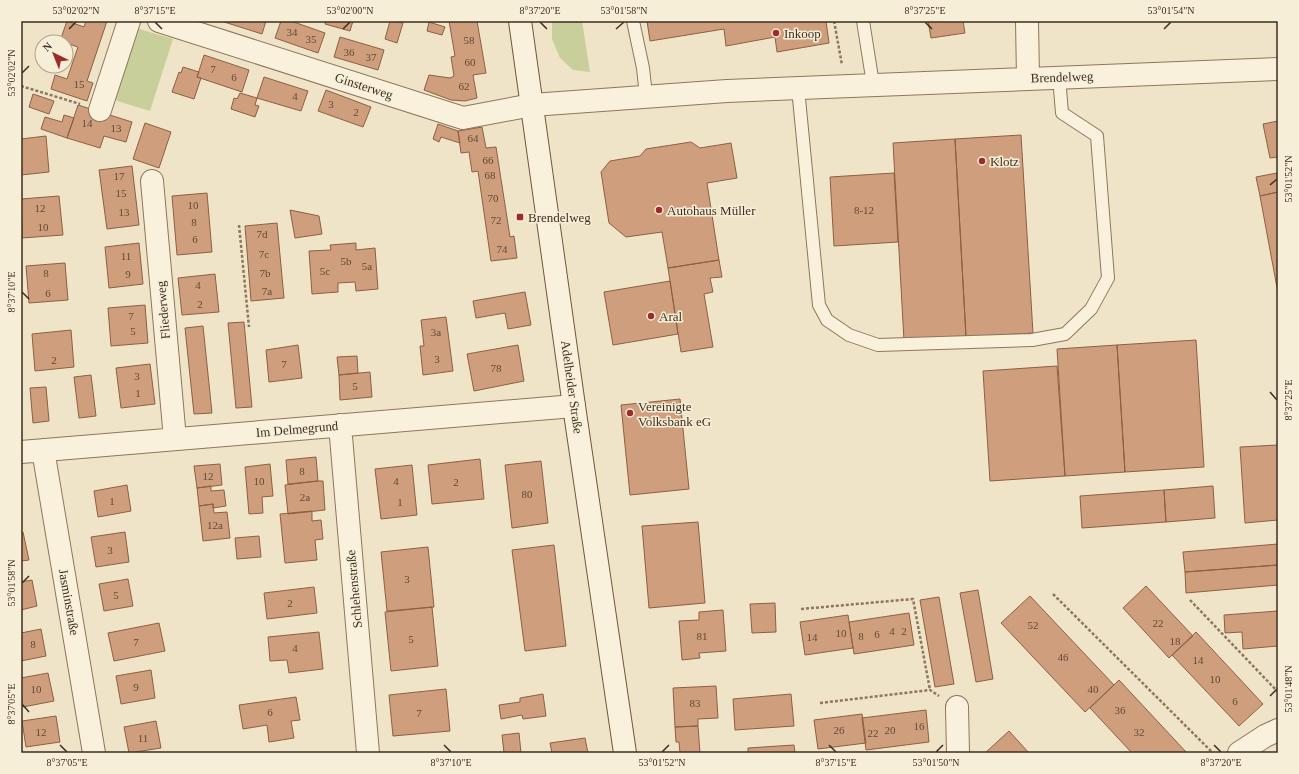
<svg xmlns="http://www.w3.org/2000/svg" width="1299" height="774" viewBox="0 0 1299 774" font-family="Georgia,serif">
	<rect width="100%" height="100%" fill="#f0e4c8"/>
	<path fill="#c9cf9b" d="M552,21H582L590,72L573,70L560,58L552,39Z
		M133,27L173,39L150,111L117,101L112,92Z"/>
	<path fill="#cf9f7d" stroke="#8d5f41" d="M67,21L84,27L86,21H107L87,81L93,83L87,101L51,89L55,75L67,79L78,47L66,43V42L60,41Z
		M221,21H266L262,34Z
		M281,21H291L325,33L318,53L275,38Z
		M326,21H353L350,31L325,24Z
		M390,21L403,23L397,43L385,39Z
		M449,21H477L486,73L473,75L477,98L465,101L451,100L424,90L429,75L450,78L454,76L451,57L455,56Z
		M647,21H826L829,43L777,52L775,37L726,46L724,29L650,41Z
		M928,21H963L965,33L931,38Z
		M429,22L445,27L442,35L427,31Z
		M340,37L384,50L378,70L334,57Z
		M204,55L249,70L242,92L197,77Z
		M183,67L199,72L197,77L201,78L194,99L172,92L179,72L181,73Z
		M264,77L308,91L301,111L257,98Z
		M326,90L371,107L363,127L318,111Z
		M240,93L257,98L255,105L259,106L255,117L231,109L234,98L237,99Z
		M33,94L54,101L49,114L29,107Z
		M78,105L132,122L126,142L104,136L100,148L67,138Z
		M64,115L74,118L67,138L41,129L45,117L62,122Z
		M1278,121V157L1270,158L1263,124Z
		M145,123L171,132L159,168L133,159Z
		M438,124L458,131L460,143L441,137L439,142L433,139Z
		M482,127L486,148L496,147L510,237L514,236L517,258L491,261L478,171L472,172L469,152L461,153L458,131Z
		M1021,135L1033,333L966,337L955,139Z
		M46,136L49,172L21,175V139Z
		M955,139L966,337L904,341L893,143Z
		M691,142L700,148L731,143L737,178L707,183L719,260L668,268L662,232L626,237L609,223L601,172L610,161L640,156L646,149Z
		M132,166L139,225L107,229L99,170Z
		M894,173L898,242L834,246L830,177Z
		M1277,173L1278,192L1260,196L1256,177Z
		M1278,192V293L1260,196Z
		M207,193L212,252L177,255L172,196Z
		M59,196L63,235L22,238L21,199Z
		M290,210L319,216L322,234L295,238Z
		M277,223L284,298L251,301L245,226Z
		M139,243L143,284L109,288L105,247Z
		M356,243V250L375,248L378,289L356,291L355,282L338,283V292L312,294L309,251L331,250L330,245Z
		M719,260L722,277L710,278L713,292L704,294L713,347L681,352L668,268Z
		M65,263L68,300L29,303L26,266Z
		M215,274L219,312L182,315L178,278Z
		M670,281L678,334L613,345L604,292Z
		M525,292L531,325L508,329L505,313L476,318L473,301Z
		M145,305L148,343L111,346L108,308Z
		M446,317L453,371L423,375L420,346H424L421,320Z
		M244,322L252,407L236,408L228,323Z
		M203,326L212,413L194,414L185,328Z
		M71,330L74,367L35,371L32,334Z
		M1196,340L1204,467L1125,472L1117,345Z
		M298,345L302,378L269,382L266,350Z
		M518,345L524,381L474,391L467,354Z
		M1117,345L1125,472L1065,476L1057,349Z
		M357,356L358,373L339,375L337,357Z
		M150,364L155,404L121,408L116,368Z
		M1057,366L1065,476L990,481L983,371Z
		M370,372L372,397L340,400L339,375Z
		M91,375L96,416L79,418L74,377Z
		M46,387L49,421L33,423L30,388Z
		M680,399L689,489L630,495L621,405Z
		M1278,445V520L1245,523L1240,447Z
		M316,457L318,481L288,484L286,460Z
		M480,459L484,499L432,504L428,465Z
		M541,461L548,523L512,528L505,465Z
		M220,464L222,485L197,488L194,466Z
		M270,464L273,496L262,497L263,513L249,514L245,467Z
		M412,465L417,515L381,519L375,469Z
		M318,481H323L325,510L288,514L285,485Z
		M127,485L131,511L98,517L94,491Z
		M211,486V491L224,490L226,506L213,508V504L199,506L197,488Z
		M1213,486L1215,518L1166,522L1164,490Z
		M1164,490L1166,522L1082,528L1080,496Z
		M213,504L214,513L227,512L230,538L203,541L199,506Z
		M312,511V521L321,520L323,539L315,540L317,560L285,563L280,514Z
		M698,522L705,603L649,608L642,526Z
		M21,532H23L29,560L21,561Z
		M125,532L129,562L96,567L91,537Z
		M259,536L261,557L237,559L235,538Z
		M1278,544V565L1185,572L1183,552Z
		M554,545L566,646L525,651L512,550Z
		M428,547L434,607L387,611L381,552Z
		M1278,565V585L1186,593L1185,572Z
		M128,579L133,606L104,611L99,584Z
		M32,580L37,606L21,610V582Z
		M1146,586L1193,636L1169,658L1123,608Z
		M314,587L317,613L267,619L264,593Z
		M978,590L993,679L976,682L960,593Z
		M1030,596L1114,685L1085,712L1001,623Z
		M939,597L954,684L935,687L920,600Z
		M775,603L776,632L752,633L750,604Z
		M432,607L438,666L391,671L385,612Z
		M723,610L726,651L699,653L700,658L682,660L679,621L699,620V612Z
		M1278,611V646L1243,649L1242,632L1225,633L1224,615Z
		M909,613L914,645L854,654L849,622Z
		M848,615L853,648L805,655L800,622Z
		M159,623L165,651L114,661L108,633Z
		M41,629L46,656L21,661V633Z
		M319,632L323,669L289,673L287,660L270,661L268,637Z
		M1196,632L1263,704L1239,726L1172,655Z
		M151,670L155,698L121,704L116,676Z
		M48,673L54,701L23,707L21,699V678Z
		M1119,680L1187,753H1132L1090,708Z
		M716,686L718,718L698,719V726L675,727L673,688Z
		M446,689L450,731L393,736L389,695Z
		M543,694L546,716L523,719L522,715L501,719L499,705L520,702V698Z
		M791,694L794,726L735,730L733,699Z
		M296,697L300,720L291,721L294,738L269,742L267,725L243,729L239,705Z
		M926,710L929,742L866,750L862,718Z
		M862,714L866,743L818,749L814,720Z
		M56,716L60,742L26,747L22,721Z
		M156,721L161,748L129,753L124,727Z
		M698,726L700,753H680L679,742H676L675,727Z
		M1009,731L1029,753H985Z
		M519,733L521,753H504L502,735Z
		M585,738L588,753H552L550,743Z
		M794,745L795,753H748V748Z"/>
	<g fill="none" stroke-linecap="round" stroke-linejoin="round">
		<g stroke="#8d765c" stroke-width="14">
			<path id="lane" d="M633,21L643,68L646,96
				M863,21L873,84
				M798,88L819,305L827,320L849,335L878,345L1032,340L1065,334L1091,309L1108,278L1097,136L1062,113L1059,77"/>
		</g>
		<g stroke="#8d765c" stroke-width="24">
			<path id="street" d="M159,21L463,118L532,105L727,91L1278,69
				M1027,21L1028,78
				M100,110L129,21
				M152,181L175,439
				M340,425L368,753
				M43,450L94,753
				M21,452L574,406
				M957,707L958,753
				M1239,753L1265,736L1278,730"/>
		</g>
		<g stroke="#6f573f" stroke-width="24">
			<path id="secondary" d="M520,21L574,406L625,753"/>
		</g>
		<path stroke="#8d765c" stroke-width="2.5" stroke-dasharray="3 2" stroke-linecap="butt" d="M834,21L842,65
			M21,86L80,104
			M239,225L249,327
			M1053,594L1213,753
			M1190,600L1278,692
			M801,609L913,599L930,690
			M820,703L930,690L939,696"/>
		<use href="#lane" stroke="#faf1dc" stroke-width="12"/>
		<use href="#street" stroke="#faf1dc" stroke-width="22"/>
		<use href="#secondary" stroke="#faf1dc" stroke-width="22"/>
	</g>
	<path fill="none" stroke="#3d2e20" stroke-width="1.5" d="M155,22L162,29M540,22L547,29M925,22L932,29M69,29L76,22M343,29L350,22M616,29L624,22M1164,29L1171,22M22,73L29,66M1270,185L1277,179M22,292L29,299M1270,392L1277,400M22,583L29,576M1270,696L1277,689M22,704L29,712M60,745L67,752M444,745L451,752M829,745L836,752M1214,745L1221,752M662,752L669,745M936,752L943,745"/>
	<g fill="#9e2a2b" stroke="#f7eed8" stroke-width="1.5">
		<circle cx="776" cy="33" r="4"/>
		<circle cx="982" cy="161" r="4"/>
		<circle cx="659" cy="210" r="4"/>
		<rect x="516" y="213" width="8" height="8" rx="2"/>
		<circle cx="651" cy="316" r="4"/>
		<circle cx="630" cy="413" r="4"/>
	</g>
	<g text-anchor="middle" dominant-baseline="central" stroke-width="3" stroke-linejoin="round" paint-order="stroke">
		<g font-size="11" fill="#624a37">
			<text x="292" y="32">34</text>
			<text x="311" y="39">35</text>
			<text x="469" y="40">58</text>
			<text x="349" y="52">36</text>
			<text x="371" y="57">37</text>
			<text x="470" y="62">60</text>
			<text x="213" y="69">7</text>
			<text x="234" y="77">6</text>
			<text x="79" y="84">15</text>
			<text x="464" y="86">62</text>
			<text x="295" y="96">4</text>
			<text x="331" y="104">3</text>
			<text x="356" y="112">2</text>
			<text x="87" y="123">14</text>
			<text x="116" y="128">13</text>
			<text x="473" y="138">64</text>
			<text x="488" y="160">66</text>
			<text x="490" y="175">68</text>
			<text x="119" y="176">17</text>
			<text x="121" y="193">15</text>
			<text x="493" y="198">70</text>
			<text x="193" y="205">10</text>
			<text x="40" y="208">12</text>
			<text x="864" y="210">8-12</text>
			<text x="124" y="212">13</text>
			<text x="496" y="220">72</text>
			<text x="194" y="222">8</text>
			<text x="43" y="227">10</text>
			<text x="262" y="234">7d</text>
			<text x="195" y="239">6</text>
			<text x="502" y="249">74</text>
			<text x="264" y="254">7c</text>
			<text x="126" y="256">11</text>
			<text x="346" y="261">5b</text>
			<text x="367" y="266">5a</text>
			<text x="325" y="271">5c</text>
			<text x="46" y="273">8</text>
			<text x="265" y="273">7b</text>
			<text x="128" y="274">9</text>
			<text x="198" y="285">4</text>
			<text x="267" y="291">7a</text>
			<text x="48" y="293">6</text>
			<text x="200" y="304">2</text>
			<text x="131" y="316">7</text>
			<text x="133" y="331">5</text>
			<text x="436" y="332">3a</text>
			<text x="437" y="359">3</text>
			<text x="54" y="360">2</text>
			<text x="284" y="364">7</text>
			<text x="496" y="368">78</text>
			<text x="137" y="376">3</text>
			<text x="355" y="386">5</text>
			<text x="138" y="393">1</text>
			<text x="302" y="471">8</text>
			<text x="208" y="476">12</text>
			<text x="259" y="481">10</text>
			<text x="396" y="481">4</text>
			<text x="456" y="482">2</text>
			<text x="527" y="494">80</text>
			<text x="305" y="497">2a</text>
			<text x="112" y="501">1</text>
			<text x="400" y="502">1</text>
			<text x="215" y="525">12a</text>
			<text x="110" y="550">3</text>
			<text x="407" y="579">3</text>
			<text x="116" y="595">5</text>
			<text x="290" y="603">2</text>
			<text x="1158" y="623">22</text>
			<text x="1033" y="625">52</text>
			<text x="892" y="631">4</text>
			<text x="904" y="631">2</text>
			<text x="841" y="633">10</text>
			<text x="877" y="634">6</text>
			<text x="702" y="636">81</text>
			<text x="861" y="636">8</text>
			<text x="812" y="637">14</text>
			<text x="411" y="639">5</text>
			<text x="1175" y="641">18</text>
			<text x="136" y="642">7</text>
			<text x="33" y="644">8</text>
			<text x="295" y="648">4</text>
			<text x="1063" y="657">46</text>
			<text x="1198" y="660">14</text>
			<text x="1215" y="679">10</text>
			<text x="136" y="687">9</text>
			<text x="36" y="689">10</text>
			<text x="1093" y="689">40</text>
			<text x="1235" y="701">6</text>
			<text x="695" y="703">83</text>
			<text x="1120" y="710">36</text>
			<text x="270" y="712">6</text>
			<text x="419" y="713">7</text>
			<text x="919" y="726">16</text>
			<text x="839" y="730">26</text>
			<text x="890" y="730">20</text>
			<text x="41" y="732">12</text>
			<text x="1139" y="732">32</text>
			<text x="873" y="733">22</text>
			<text x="143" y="738">11</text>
		</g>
		<g font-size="13" fill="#3d2e20" stroke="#f7eed8" text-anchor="start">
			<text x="784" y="33">Inkoop</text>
			<text x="990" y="161">Klotz</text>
			<text x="667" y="210">Autohaus Müller</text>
			<text x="528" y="217">Brendelweg</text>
			<text x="659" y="316">Aral</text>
			<text x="638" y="406">Vereinigte<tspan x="638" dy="15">Volksbank eG</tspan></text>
		</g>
		<g font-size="13" fill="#3d2e20" stroke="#f7eed8">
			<text transform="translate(1062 77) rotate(-2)">Brendelweg</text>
			<text transform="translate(364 86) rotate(18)">Ginsterweg</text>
			<text transform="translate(163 310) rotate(-95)">Fliederweg</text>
			<text transform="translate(572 387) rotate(82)">Adelheider Straße</text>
			<text transform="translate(297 429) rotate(-5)">Im Delmegrund</text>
			<text transform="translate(354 589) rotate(-95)">Schlehenstraße</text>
			<text transform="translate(69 602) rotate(80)">Jasminstraße</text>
		</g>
	</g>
	<rect width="1299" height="774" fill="none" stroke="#f7eed8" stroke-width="44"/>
	<g transform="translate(54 54) rotate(317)"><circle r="19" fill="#f7eed8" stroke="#ada18e"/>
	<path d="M0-3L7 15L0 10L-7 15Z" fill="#9e2a2b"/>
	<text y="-6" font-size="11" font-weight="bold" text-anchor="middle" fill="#3d2e20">N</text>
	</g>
	<rect x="22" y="22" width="1255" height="730" fill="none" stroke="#3d2e20" stroke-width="1.5"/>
	<g font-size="10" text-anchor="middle" fill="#3d2e20">
		<text x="76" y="14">53°02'02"N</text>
		<text x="155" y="14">8°37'15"E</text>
		<text x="350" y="14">53°02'00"N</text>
		<text x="540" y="14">8°37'20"E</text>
		<text x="624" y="14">53°01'58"N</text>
		<text x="925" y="14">8°37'25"E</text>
		<text x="1171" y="14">53°01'54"N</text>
		<text transform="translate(11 73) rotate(-90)" y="4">53°02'02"N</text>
		<text transform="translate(1288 179) rotate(-90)" y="4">53°01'52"N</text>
		<text transform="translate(11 292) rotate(-90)" y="4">8°37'10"E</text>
		<text transform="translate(1288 400) rotate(-90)" y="4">8°37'25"E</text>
		<text transform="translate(11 583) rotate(-90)" y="4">53°01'58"N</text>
		<text transform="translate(1288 689) rotate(-90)" y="4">53°01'48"N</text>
		<text transform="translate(11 704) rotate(-90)" y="4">8°37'05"E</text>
		<text x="67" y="766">8°37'05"E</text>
		<text x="451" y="766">8°37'10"E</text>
		<text x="662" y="766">53°01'52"N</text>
		<text x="836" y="766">8°37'15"E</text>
		<text x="936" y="766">53°01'50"N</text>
		<text x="1221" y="766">8°37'20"E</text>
	</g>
</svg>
